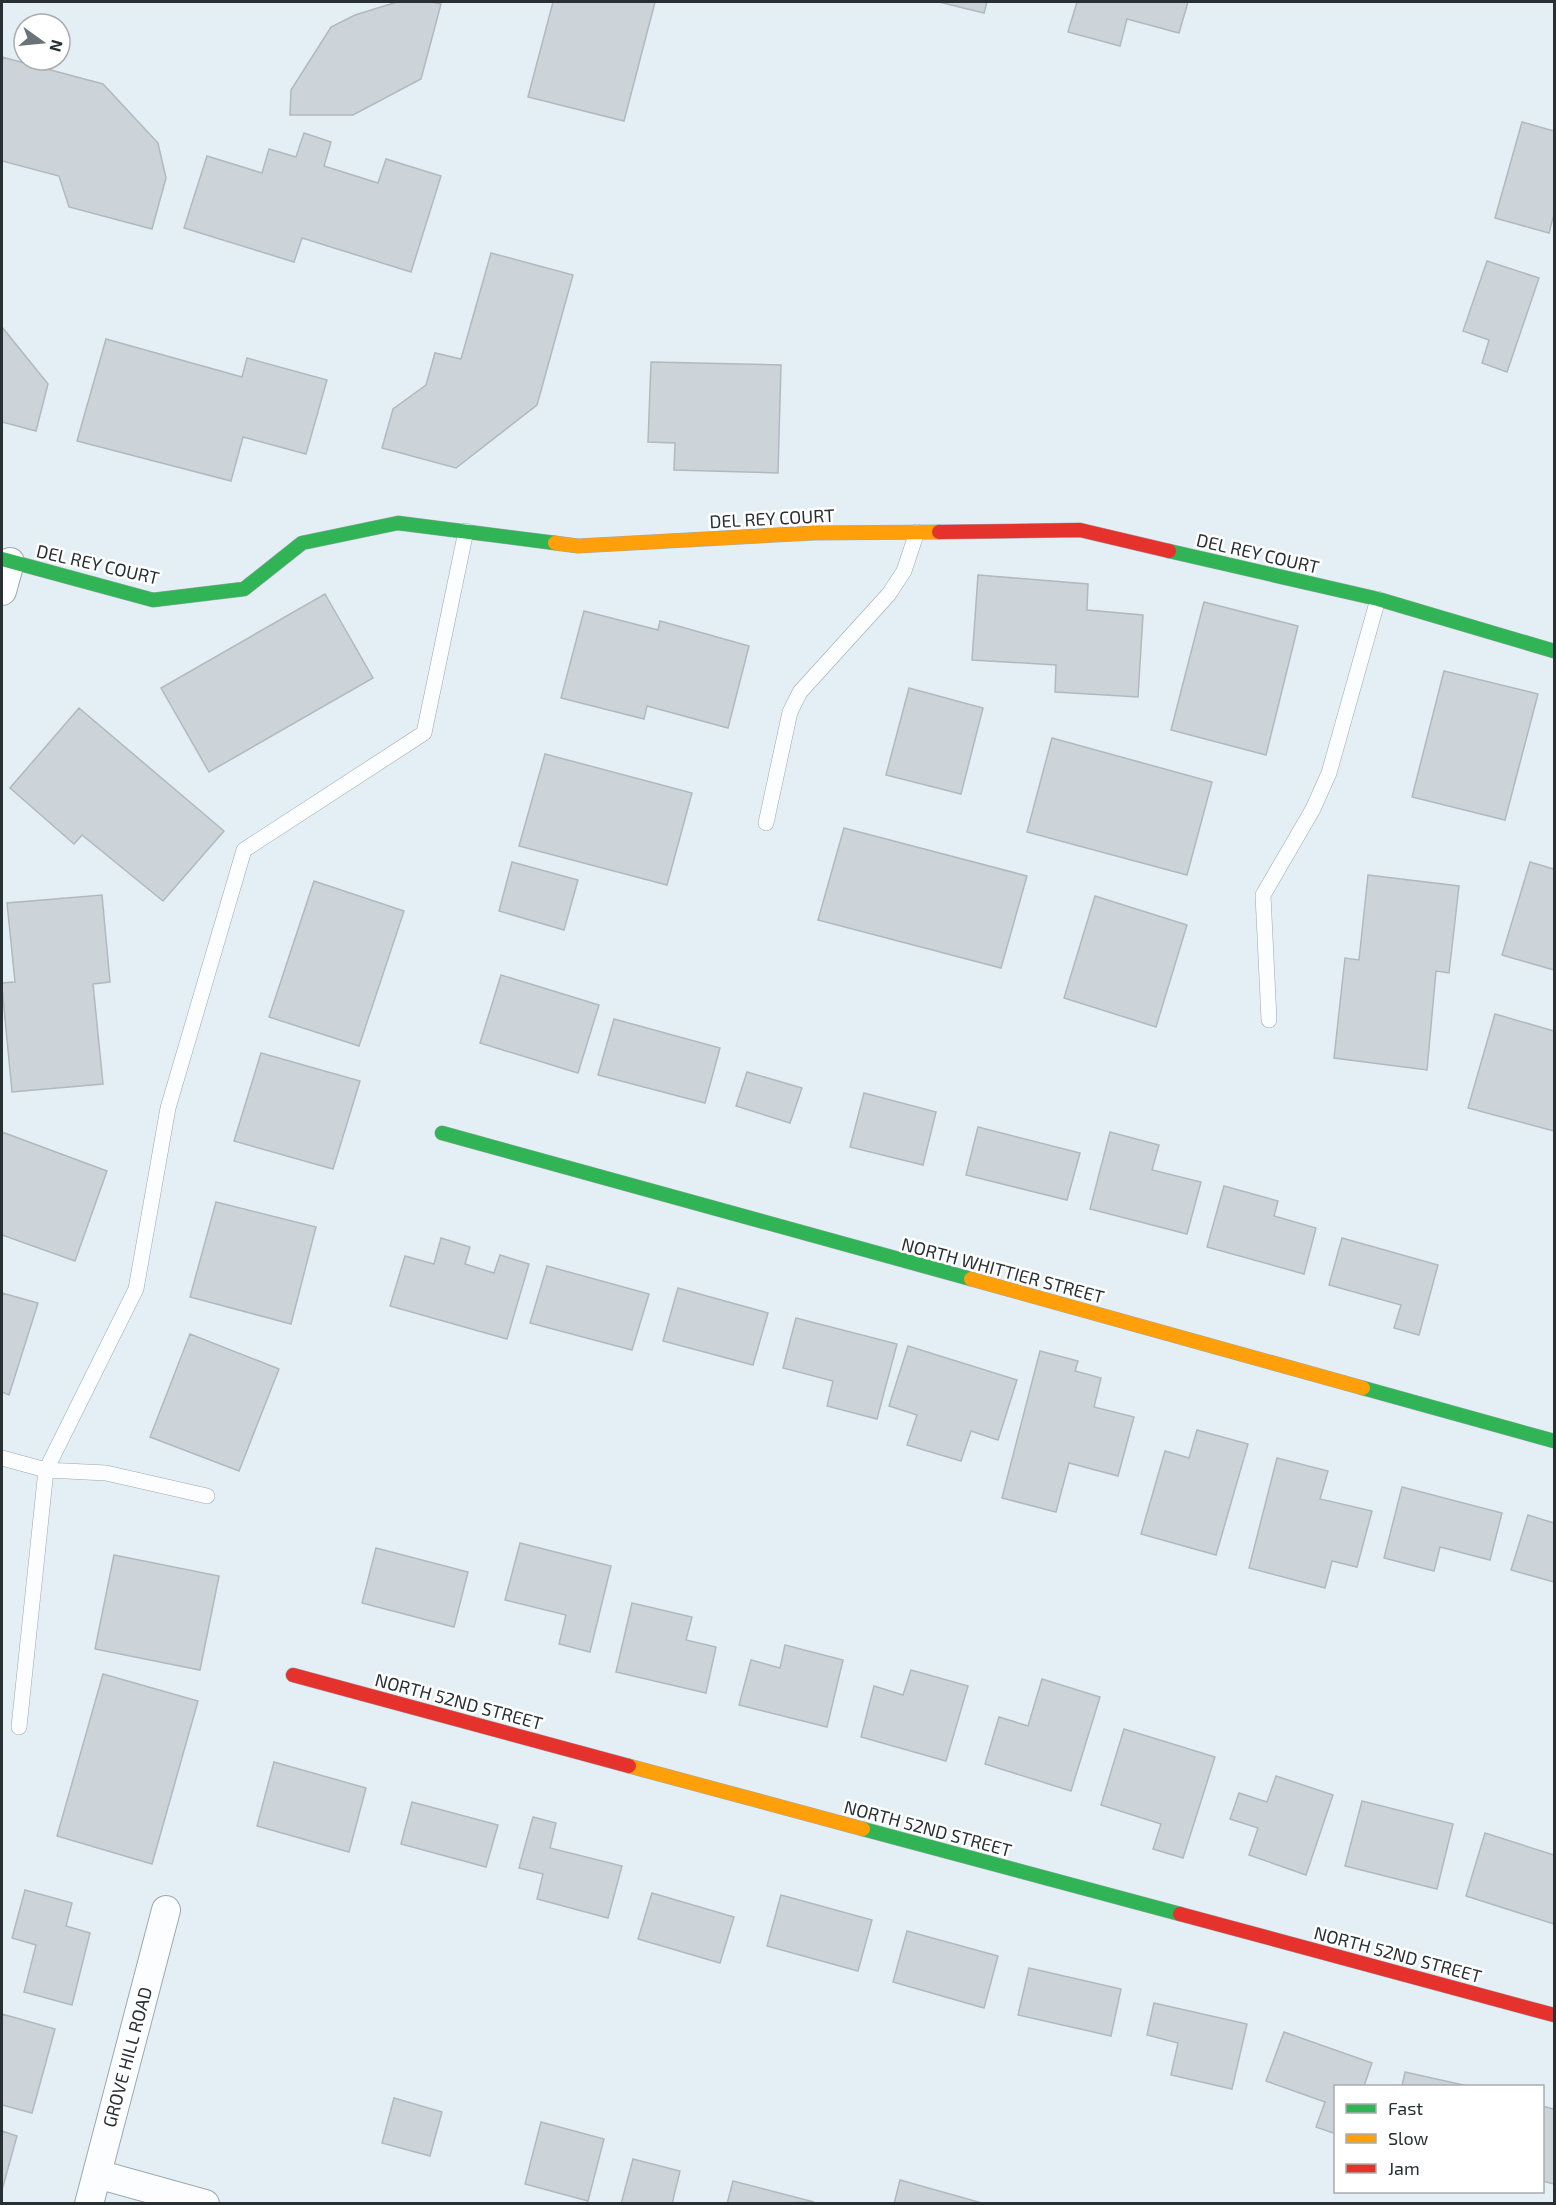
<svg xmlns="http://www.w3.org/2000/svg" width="1556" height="2205" viewBox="0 0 1556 2205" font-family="'Exo 2',sans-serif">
	<rect width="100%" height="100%" fill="#e3eff5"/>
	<path fill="#ccd4d9" stroke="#b1b9bf" stroke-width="1.5" d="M397,2H431L441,4L421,79L353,115H290L291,90L331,27L355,15Z
		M553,2H655L624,121L528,97Z
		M939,2H987L984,13Z
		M1077,2H1188L1179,33L1127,19L1120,46L1068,32Z
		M2,57L103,84L158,143L166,178L152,229L69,207L59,176L2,161Z
		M1522,122L1554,131V214L1549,233L1495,218Z
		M304,133L331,142L324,166L378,183L386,159L441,176L411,272L302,238L294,262L184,228L207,156L262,173L269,149L296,157Z
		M491,253L573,275L537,405L456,468L382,448L393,409L426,385L435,353L461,359Z
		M1487,261L1539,278L1507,372L1482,363L1489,340L1463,331Z
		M2,327L48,384L36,431L2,422Z
		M106,339L242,377L247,358L327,380L306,454L243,437L231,481L77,441Z
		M651,362L781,365L778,473L674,470L675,443L648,442Z
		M978,575L1088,584L1087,610L1143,615L1138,697L1055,692L1056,665L972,660Z
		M325,594L373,678L209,772L161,688Z
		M1204,602L1298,626L1266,755L1171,730Z
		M584,611L658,630L660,621L749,646L728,728L647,706L644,719L561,698Z
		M1444,671L1538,694L1505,820L1412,797Z
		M909,688L983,708L961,794L886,775Z
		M79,708L224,831L163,901L82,835L74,844L10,788Z
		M1052,738L1212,782L1187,875L1027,832Z
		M545,754L692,793L667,885L519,846Z
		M844,828L1027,876L1001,968L818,920Z
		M512,862L578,880L564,930L499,911Z
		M1530,862L1554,869V970L1502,955Z
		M1368,875L1459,886L1449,973L1436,971L1427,1070L1334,1058L1345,958L1359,960Z
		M314,881L404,911L359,1046L269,1017Z
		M102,895L110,982L93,984L103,1084L12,1092L2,987V983L15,982L7,903Z
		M1095,896L1187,925L1156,1027L1064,998Z
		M501,975L599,1005L578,1073L480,1043Z
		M1495,1014L1554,1031V1131L1468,1108Z
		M614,1019L720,1048L705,1103L598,1075Z
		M261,1053L360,1081L333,1169L234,1141Z
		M747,1072L802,1088L790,1123L736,1106Z
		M864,1093L936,1112L923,1165L850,1147Z
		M978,1127L1080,1153L1067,1200L966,1175Z
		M2,1132L107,1171L75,1261L2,1235Z
		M1110,1132L1159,1145L1152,1170L1201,1182L1187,1234L1090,1209Z
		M1224,1186L1278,1201L1274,1216L1316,1228L1304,1274L1207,1247Z
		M216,1202L316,1227L291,1324L190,1297Z
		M441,1238L470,1247L465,1264L494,1273L500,1255L529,1264L507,1339L390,1306L405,1256L434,1264Z
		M1342,1238L1438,1265L1419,1335L1394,1328L1401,1305L1329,1285Z
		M547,1266L649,1294L632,1350L530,1323Z
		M678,1288L768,1313L753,1365L663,1341Z
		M2,1293L38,1303L9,1395L2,1392Z
		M796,1318L897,1344L877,1419L827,1406L833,1381L783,1368Z
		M190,1334L279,1369L239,1471L150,1437Z
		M908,1346L1017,1380L998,1440L971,1431L961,1461L907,1445L917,1415L889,1406Z
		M1040,1351L1078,1361L1075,1371L1101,1378L1094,1407L1134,1417L1118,1476L1069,1463L1056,1512L1002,1498Z
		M1197,1430L1248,1444L1216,1555L1141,1534L1165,1451L1189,1458Z
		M1277,1458L1328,1471L1320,1499L1372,1511L1357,1567L1332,1561L1325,1588L1249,1568Z
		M1402,1487L1502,1513L1490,1560L1440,1547L1434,1571L1384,1558Z
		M1528,1515L1554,1523V1582L1511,1570Z
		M520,1543L611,1566L590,1652L559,1644L566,1615L505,1600Z
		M376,1548L468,1572L454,1627L362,1603Z
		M114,1555L219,1576L200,1670L95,1649Z
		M632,1603L692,1617L686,1640L716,1647L706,1693L616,1672Z
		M785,1645L843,1660L827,1727L739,1705L751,1660L780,1668Z
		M911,1670L968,1686L946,1761L861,1737L874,1686L903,1695Z
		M103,1674L198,1701L152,1864L57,1836Z
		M1042,1679L1100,1697L1071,1791L985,1764L999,1717L1028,1726Z
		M1124,1729L1215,1757L1183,1858L1153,1849L1161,1824L1101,1805Z
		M274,1762L366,1788L349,1852L257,1826Z
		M1276,1776L1333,1795L1306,1875L1249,1855L1258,1828L1230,1819L1239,1793L1267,1802Z
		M1362,1801L1453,1824L1437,1889L1345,1866Z
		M412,1802L498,1825L486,1867L401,1844Z
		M533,1817L556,1823L550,1848L622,1866L608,1918L537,1899L543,1874L519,1868Z
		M1485,1833L1554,1855V1924L1466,1896Z
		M25,1890L72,1903L66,1926L90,1933L72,2005L24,1992L36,1945L12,1938Z
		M652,1893L734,1917L720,1963L638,1939Z
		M781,1895L872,1920L858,1971L767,1946Z
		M907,1931L998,1956L984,2008L893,1982Z
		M1029,1968L1121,1989L1111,2036L1018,2015Z
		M1154,2003L1247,2024L1232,2089L1171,2075L1178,2043L1147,2035Z
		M2,2014L55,2029L32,2113L2,2105Z
		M1284,2032L1372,2063L1364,2086H1336V2134L1316,2127L1325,2102L1266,2081Z
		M1405,2072L1468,2086H1402Z
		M394,2098L442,2112L430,2156L382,2143Z
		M1542,2106L1554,2109V2184L1542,2181Z
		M541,2122L604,2139L588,2201L525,2184Z
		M2,2131L17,2136L2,2190Z
		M633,2159L680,2171L672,2204H621Z
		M900,2180L982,2203V2204H894Z
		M733,2181L814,2202L727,2204Z"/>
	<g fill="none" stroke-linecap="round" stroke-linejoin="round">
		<g stroke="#9fa8ac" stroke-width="16">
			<path id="lane" d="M766,823L790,712L800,692L889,594L904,571L917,532
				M1269,1020L1263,895L1313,809L1329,773L1378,599
				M2,1458L46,1470L106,1473L207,1496
				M19,1727L46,1470L136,1289L168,1108L244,850L424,733L466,531"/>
		</g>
		<g stroke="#9fa8ac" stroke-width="30">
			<path id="street" d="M2,591L10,562
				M97,2174L205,2204
				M89,2204L166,1910"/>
		</g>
		<g stroke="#9fa8ac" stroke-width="15">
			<path id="fast" d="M1169,551L1378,599L1554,651
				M2,559L153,600L244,589L302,543L398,523L555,543
				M442,1133L971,1279
				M1363,1388L1554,1441
				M863,1829L1180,1914"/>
		</g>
		<g stroke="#9fa8ac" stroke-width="15">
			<path id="slow" d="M555,543L578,546L813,533L939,532
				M971,1279L1363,1388
				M629,1766L863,1829"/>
		</g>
		<g stroke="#9fa8ac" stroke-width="15">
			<path id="jam" d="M939,532L1080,530L1169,551
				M293,1675L629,1766
				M1180,1914L1554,2015"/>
		</g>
		<use href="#lane" stroke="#fbfdfe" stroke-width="15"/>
		<use href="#street" stroke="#fbfdfe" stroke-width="28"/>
		<use href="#fast" stroke="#30b455" stroke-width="14"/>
		<use href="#slow" stroke="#ff9f0a" stroke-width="14"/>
		<use href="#jam" stroke="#e5322d" stroke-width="14"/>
	</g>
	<g text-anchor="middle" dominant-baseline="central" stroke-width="5" stroke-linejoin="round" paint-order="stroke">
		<g font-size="18" fill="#283034" stroke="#fff">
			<text transform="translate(772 518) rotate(-3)">DEL REY COURT</text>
			<text transform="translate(1258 553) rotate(13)">DEL REY COURT</text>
			<text transform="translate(98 564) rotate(13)">DEL REY COURT</text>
			<text transform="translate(1003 1270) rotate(15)">NORTH WHITTIER STREET</text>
			<text transform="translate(459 1701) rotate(15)">NORTH 52ND STREET</text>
			<text transform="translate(928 1828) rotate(15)">NORTH 52ND STREET</text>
			<text transform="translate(1398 1954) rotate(15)">NORTH 52ND STREET</text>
			<text transform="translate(127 2057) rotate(-75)">GROVE HILL ROAD</text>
		</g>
	</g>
	<rect width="1556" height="2205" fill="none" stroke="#283034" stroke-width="6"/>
	<rect x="1334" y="2085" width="210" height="108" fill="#ffffff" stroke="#a9acae" stroke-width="1.5"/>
	<rect x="1346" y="2104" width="30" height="9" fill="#30b455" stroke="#a9acae" stroke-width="1.5"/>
	<text x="1388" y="2115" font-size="18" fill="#283034">Fast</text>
	<rect x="1346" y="2134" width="30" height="9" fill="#ff9f0a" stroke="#a9acae" stroke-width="1.5"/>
	<text x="1388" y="2145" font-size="18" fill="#283034">Slow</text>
	<rect x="1346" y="2164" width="30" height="9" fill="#e5322d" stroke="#a9acae" stroke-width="1.5"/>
	<text x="1388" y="2175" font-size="18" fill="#283034">Jam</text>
	<g transform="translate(42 42) rotate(105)"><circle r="28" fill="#ffffff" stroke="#a9acae" stroke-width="1.5"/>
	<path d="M0-4.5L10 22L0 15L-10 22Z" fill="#697378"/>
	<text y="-9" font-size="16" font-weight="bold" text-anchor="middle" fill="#283034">N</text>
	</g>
</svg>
